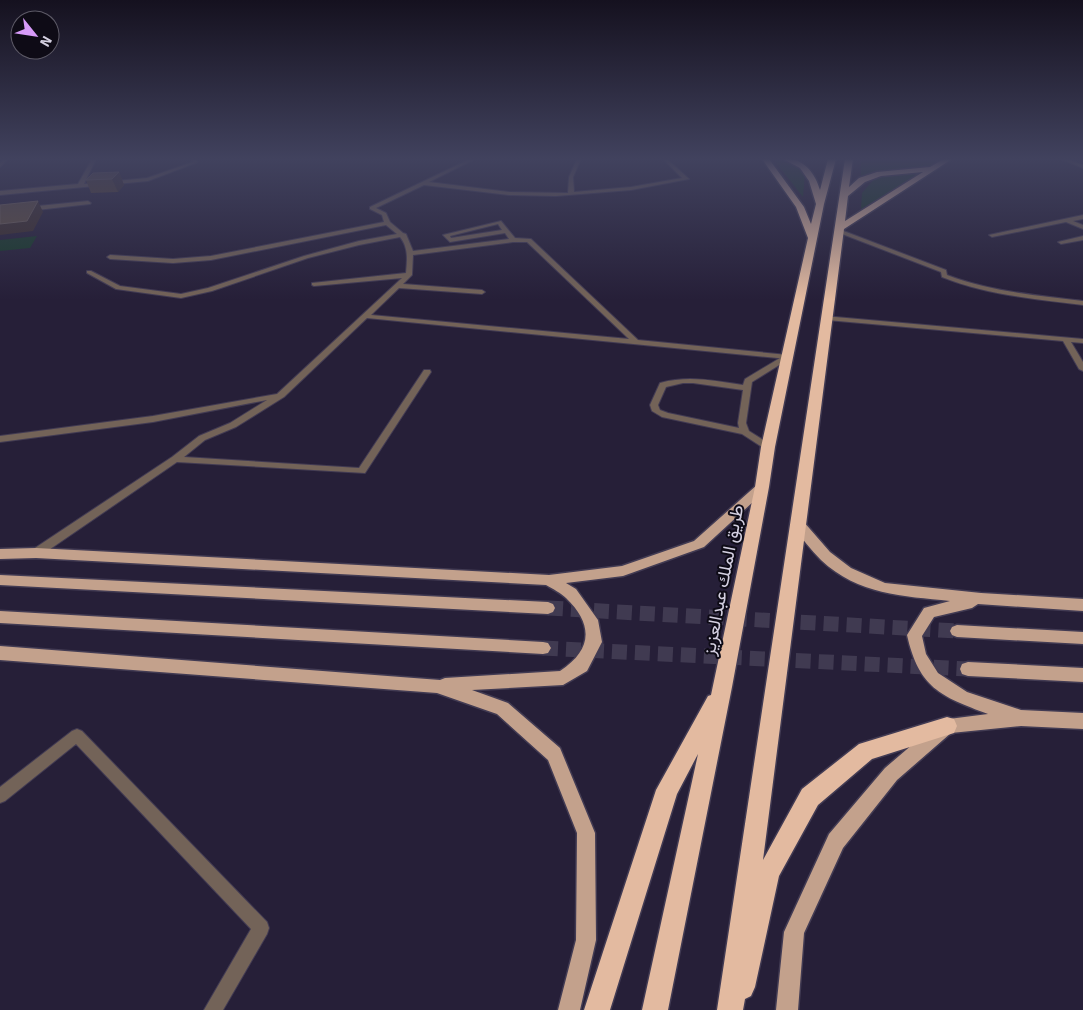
<svg xmlns="http://www.w3.org/2000/svg" width="1083" height="1010" viewBox="0 0 1083 1010" font-family="Signika,Vazirmatn,sans-serif">
	<rect width="100%" height="100%" fill="#261f38"/>
	<path fill="#173928" d="M773,159C783,159 798,166 805,173L803,197Z
		M861,159H940L926,168L861,178Z
		M921,173L861,209L862,193L876,177Z
		M37,236L30,248L0,251V240Z"/>
	<g fill="none" stroke-linecap="round" stroke-linejoin="round">
		<path stroke="#403a51" stroke-width="15" stroke-dasharray="15 8" stroke-linecap="butt" d="M548,608L957,631
			M543,648L968,669"/>
		<g stroke="#423b53" stroke-width="2">
			<path id="lane" d="M785,355H788L792,357L752,382L746,423L749,431L771,445L773,447L771,449H765L742,434L662,417L652,411L650,405L660,383C689,375 715,381 743,385L745,379ZM693,383L743,390L738,423L739,428L668,413L660,410L658,405L666,387L683,383Z"/>
		</g>
		<g stroke="#423b53" stroke-width="2">
			<path id="street" d="M4,159H8L0,167V163Z
				M92,159H96L84,184L147,178L193,162L191,159H195L198,162L148,181L0,195V191L78,184Z
				M470,159H475L429,182L509,192L568,193L569,177L577,159H581L573,177L574,192L631,187L682,178L663,159H667L689,179L631,190L556,196L509,195L424,185L376,208L386,213L390,222L403,233L406,234L413,251L509,239L505,233L450,242L443,235L501,221L515,238L531,239L638,340L788,355L792,357L788,359L367,318L284,397L236,427L205,440L184,457L359,468L424,370H430L431,372L365,473L177,462L40,556H32L31,553L32,550L172,457L199,436L230,423L267,400L153,422L0,442V436L153,416L277,394L402,278L314,286L312,285V283L406,273C407,261 409,248 400,237L359,245L308,258L212,291L181,298L116,289L87,273V271H91L120,286L181,294L208,288L304,256L359,241L397,234L386,225L211,260L173,263L110,259L107,257L110,255L173,259L211,256L384,222L382,215L370,209V207ZM498,224L502,230L451,238L450,236ZM513,242H527L629,339L371,315L399,288L482,294L485,292L482,290L403,284L412,275L413,255Z
				M1061,159H1066L1083,165V168Z
				M88,201L91,203L90,204L28,211L25,209L28,207Z
				M1083,215V219L1073,221L1083,225V229L1066,222L992,237L989,235Z
				M837,230H841L946,270L947,275C991,292 1037,295 1083,301V305C1035,299 987,295 942,277L941,272L837,232Z
				M1083,236V240L1061,244L1058,242Z
				M824,316L1083,339V343L1071,342L1083,362V371L1079,369L1063,341L827,320H824Z
				M77,729L82,731L267,922L269,928L267,934L223,1010H204L251,929L76,744L5,801L0,803V787L72,731Z"/>
		</g>
		<g stroke="#423b53" stroke-width="3">
			<path id="primary" d="M762,483L768,487L766,490L704,547L623,576L566,583L576,589L598,620L602,642L587,671L563,685L472,690L508,703L560,748L595,833L596,940L580,1010H558L576,940L577,833L548,760L497,714L437,693L0,660V646L440,680L445,678L560,671C592,650 594,625 566,598C561,593 553,589 546,585L36,558L0,559V549L36,548L549,575L622,566L694,541L758,484Z
				M798,519L803,521L830,552L851,568L885,583L981,593L1083,599V611L978,604L972,608L934,617L922,636L926,654L938,673L967,692L1021,710L1083,713V729L1021,726L951,733L897,780L843,848L804,933L798,1010H776L784,932L829,834L885,768L941,720L988,714C940,696 919,688 907,635L924,608L950,601C903,596 858,595 821,560C811,550 802,538 793,527L792,524L793,521Z
				M0,575L548,602L553,604L555,608L553,612L548,614L0,585Z
				M0,611L543,642L548,643L551,648L548,653L543,654L0,623Z
				M957,625L1083,632V644L957,637L952,635L950,631L952,627Z
				M968,662L1083,668V682L968,676L962,674L960,669L962,664Z"/>
		</g>
		<g stroke="#423b53" stroke-width="3">
			<path id="highway" d="M762,159H769L804,207L811,224L816,204L809,181L800,168L783,159C803,157 815,173 820,190L828,159H836L824,204L775,447L769,487L732,687L668,1010H642L698,754L677,794L610,1010H584L656,790L708,696L711,695L755,487L761,447L808,238L796,207Z
				M845,159H853L849,187L859,178L877,172L930,167L944,159H952L844,229L763,860L802,789L859,744L947,717L954,719L957,726L954,733L872,759L818,805L779,876L755,987L751,996L745,999L743,1010H717ZM923,172L845,221L848,196L865,182L881,176Z"/>
		</g>
		<use href="#lane" fill="#736358" fill-rule="evenodd"/>
		<use href="#street" fill="#736358" fill-rule="evenodd"/>
		<use href="#primary" fill="#c3a18c" fill-rule="evenodd"/>
		<use href="#highway" fill="#e3baa0" fill-rule="evenodd"/>
	</g>
	<path fill="#55412e" d="M119,172L124,185L118,192L91,193L86,180Z"/>
	<path fill="#3c2d2a" d="M119,172L124,185L118,192L112,179Z
		M38,201L43,212L33,231L0,235V224Z"/>
	<path fill="#625041" stroke="#74645a" d="M119,172L112,179L86,180L93,173Z
		M38,201L27,221L0,224V205Z"/>
	<linearGradient id="sky" x2="0" y2="1"><stop stop-color="#15111f"/><stop offset="0.53" stop-color="#41425e"/><stop offset="1" stop-color="#41425e" stop-opacity="0"/></linearGradient>
	<rect width="1083" height="300" fill="url(#sky)"/>
	<g text-anchor="middle" dominant-baseline="central" stroke-width="4" stroke-linejoin="round" paint-order="stroke">
		<g font-size="18" fill="#d4d0e1" stroke="#0e0b16">
			<text transform="translate(723 580) rotate(-79)">طريق الملك عبدالعزيز</text>
		</g>
	</g>
	<g transform="translate(35 35) rotate(120)"><circle r="24" fill="#0e0b16" stroke="#5d5a67"/>
	<path d="M0-4L9 19L0 12L-9 19Z" fill="#d79bf9"/>
	<text y="-8" font-size="14" font-weight="bold" text-anchor="middle" fill="#d4d0e1">N</text>
	</g>
</svg>
